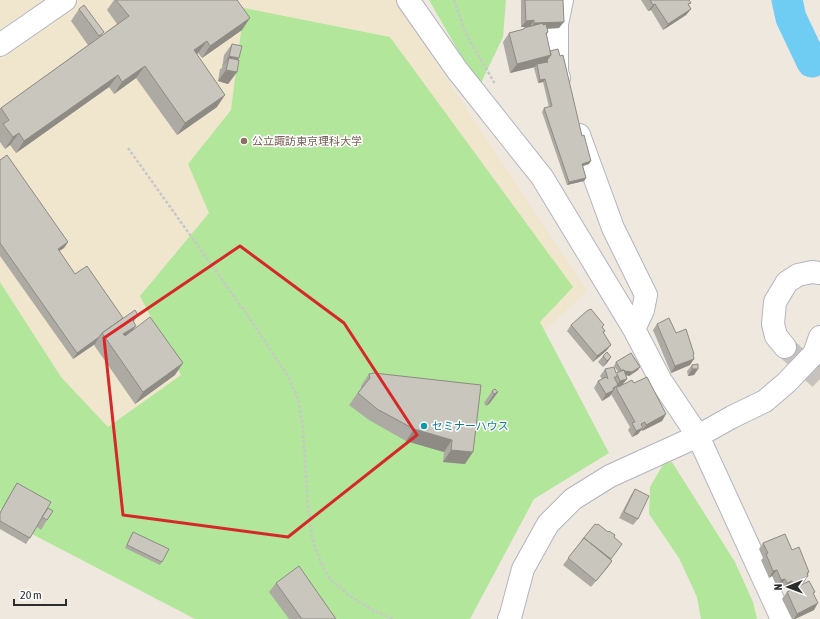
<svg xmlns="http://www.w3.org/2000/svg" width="820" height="619" viewBox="0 0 820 619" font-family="'Asap Condensed','Noto Sans JP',sans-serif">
	<rect width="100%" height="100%" fill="#eee8df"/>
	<path fill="#f0e6ce" d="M0,0H395L587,291L500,373L108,427L61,377L0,282Z"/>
	<path fill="#b2e69a" d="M429,0H506L503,37L479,87Z
		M244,8L390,37L573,287L540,322L609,453L534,499L470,619H195L30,533L0,509V282L61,377L108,427L181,375L140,296L209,213L188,164L231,110Z
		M672,462L735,562L753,602L757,619H701L697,597L679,558L649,514L650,487L664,463Z"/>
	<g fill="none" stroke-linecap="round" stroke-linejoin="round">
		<path stroke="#6fccf3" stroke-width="31" d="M787,0L791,18L812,62"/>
		<path stroke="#c7c2bb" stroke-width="22" stroke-dasharray="22 11" stroke-linecap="butt" d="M785,347L820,379"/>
		<g stroke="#b2b4c0" stroke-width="24">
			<path id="minor" d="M408,0L457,70L542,177L634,329L661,381L698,436L782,619
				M0,45L65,0
				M559,78L557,72V24L562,0
				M579,135L613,228L646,295L643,310L634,329
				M785,347L776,336L773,324L775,302L787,282L798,275L812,272L820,273
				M509,619L511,614L523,569L548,524L573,499L610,476L698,436L732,417L765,401L786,383L814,354L820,337"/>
		</g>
		<path stroke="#c8c8c8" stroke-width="2.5" stroke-dasharray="3 2" stroke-linecap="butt" d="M454,0L465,32L495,84
			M128,148L248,316L289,378L298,399L303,429L308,508L312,538L320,561L329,578L350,596L374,611L393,619"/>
		<use href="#minor" stroke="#fff" stroke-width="22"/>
	</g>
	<path fill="#adaaa3" d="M114,0H237L242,30L202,58L198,53L197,54L217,107L177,135L136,78L114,94L109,87L16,153L10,145L5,149L0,142V108H1L88,45L71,21L79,9L102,35L117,24L107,10Z
		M521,0H563L559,28L547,29L548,32L546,35L550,51L582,136L589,164L583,166L586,178L584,181L567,185L542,112L544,108L549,107L543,82L538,83L534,68L535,67L510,73L503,42L509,33L523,30L524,28L529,27H521Z
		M641,0H689V5L691,9L686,15L663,30L651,10L648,11Z
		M232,44L238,60L237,72L228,84L218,81L220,69L222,68L224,55Z
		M0,160L68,242L64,248L59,251L75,274L123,318L138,315L133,322V330L175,375L135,404L94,345L95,344L73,359L0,256Z
		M657,324L676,333L694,354L693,356L690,365L671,373L653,330Z
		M571,325L602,327L605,331L603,333L611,345L606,351L593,362L567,331Z
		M603,356L611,357L607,363L603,367L598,362Z
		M616,362L638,370L629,376L625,375L627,379L623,384L634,383L666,414L662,421L642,431L641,430L638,434L632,437L628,430L630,427L611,394L616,388L619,386L616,387L610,396L602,401L594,388L598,381L602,379L600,376L605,369L616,373L618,372L614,366Z
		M692,365L698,369L694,375L688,376L687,371Z
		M369,374L481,385L465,464L443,462L444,452L406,441L369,420L349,405L361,388V386Z
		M492,391L498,392L489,404L486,406L484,403Z
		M17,483L44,514L48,508L47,520L41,530L37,527L26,544L0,529V512L13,489Z
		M635,489L638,519L633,525L619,518L631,495Z
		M133,532L162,562L160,565L125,548L131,535Z
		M614,537L611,559L612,561L591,587L563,565L582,540Z
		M763,543L792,550L809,572L804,582L789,589L788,587L783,589L781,585L777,587L772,576L769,578L761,560L763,558L759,549Z
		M276,583L336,619H289L269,592Z
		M787,592H815L813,594L814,610L795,619H792L782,599Z"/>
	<path fill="#8d8b84" d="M655,4L651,10L648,11L653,5Z
		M691,9L686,15L663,30L668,24Z
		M250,18L242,30L202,58L210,46Z
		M534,20L530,27H521L526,21Z
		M564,22L559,28L530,29L534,23Z
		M207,41L198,53L186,62L194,50Z
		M551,55L545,64H537L535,67L510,73L517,64Z
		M229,56L239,58L231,70L229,58L221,68Z
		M145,66L136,78L114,94L122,82Z
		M226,70L237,72L228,84L218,81Z
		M118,75L109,87L16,153L24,141Z
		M545,79L543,82L538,83L540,80Z
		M225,95L217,107L177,135L185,123Z
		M19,133L10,145L5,149L13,137Z
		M591,161L589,164L580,167L582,164Z
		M586,178L584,181L567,185L569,182Z
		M68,242L64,248L53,255L58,249Z
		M138,315L130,327L132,319Z
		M136,326L127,337L115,346L123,334Z
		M99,337L95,344L73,359L77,353Z
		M611,345L606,351L593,362L597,356Z
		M611,357L607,363L603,367L607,361Z
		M694,359L690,365L671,373L675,366Z
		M183,363L175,375L135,404L143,392Z
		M640,367L638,370L629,376L619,373L621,370Z
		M692,369H698L694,375L688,376Z
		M627,379L622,385L616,387L610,396L602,401L606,394L616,386L620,381Z
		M498,392L489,404L486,406L494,394Z
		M666,414L662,421L642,431L646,425Z
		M643,428L638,434L632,437L636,431Z
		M414,429L452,440L444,452L406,441Z
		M451,450L473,452L465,464L443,462Z
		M612,561L608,567L591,587L596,581Z
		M777,570L772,576L769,578L773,571Z
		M809,572L805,577L808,576L804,582L789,589L793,583Z
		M785,579L781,585L777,587L781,580Z
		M792,581L788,587L783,589L787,583Z
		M818,603L814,610L795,619H794L797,614Z"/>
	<path fill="#c9c6bd" stroke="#8d8b84" d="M116,0H237L250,18L210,46L207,41L194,50L225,95L185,123L145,66L122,82L118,75L24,141L19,133L13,137L3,124L9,120L1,108L129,16Z
		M525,0H563L564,22L534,23V20L526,21Z
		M650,0H689L691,3L688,4L691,9L668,24L655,4L653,5Z
		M84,5L104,32L99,36L79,9Z
		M543,23V25L546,24L548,32L546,33L551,55L517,64L509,33L524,29V28Z
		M232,44L242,46L239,58L229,56Z
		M558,49L560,56L563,55L582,136L584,135L591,161L582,164L586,178L569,182L544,108L552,106L545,79L540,80L537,64L548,62L547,60L551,55L550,51Z
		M229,58L239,60L237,72L226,70Z
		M7,155L68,242L58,249L75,274L87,266L123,318L102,333L99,337L77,353L0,243V160Z
		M591,309L604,325L602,327L605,331L603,332L611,345L597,356L571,325L588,310H589Z
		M135,310L138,315L132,319L136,326L123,334L125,336L150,317L183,363L143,392L102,333Z
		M669,318L676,333L686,329L694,354L693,355L694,359L675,366L657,324Z
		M607,352L611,357L607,361L603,356Z
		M631,353L640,367L632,372L624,371V370H621L616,362Z
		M698,364V369H692V365Z
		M614,367L616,373L624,370L627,379L620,381L617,374V377H614L618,385L613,388L614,390L606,394L598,381L606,377L608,379L605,369Z
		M374,373L481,385L473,452L451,450L452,440L414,429L377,409L358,393L370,378L369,374Z
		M647,377L666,414L646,425L645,422L641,424L643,428L636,431L632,423L635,422L616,388L632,380L634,383Z
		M495,389L498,392L494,394L492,391Z
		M17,483L51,502L30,538L0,521V513Z
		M635,489L649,496L638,519L624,512Z
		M48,508L53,511L47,520L42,517Z
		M595,524L597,525L598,524L608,532L609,531L615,535L614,537L622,544L611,559L584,538L582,540Z
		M133,532L169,549L162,562L127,545Z
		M785,534L792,550L799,547L809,572L807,573L808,576L793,583L792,581L787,583L785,579L781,580L777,570L773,571L766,554L768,553L763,543Z
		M584,538L612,561L596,581L568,558Z
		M299,566L336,619H302L276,583Z
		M809,581L815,592L813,593L818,603L797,614L787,592Z"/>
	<path fill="none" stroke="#d62828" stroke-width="3" stroke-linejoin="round" d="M240,246L344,323L417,435L288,537L123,515L104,338Z"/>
	<circle fill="#8d6e63" stroke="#fff" stroke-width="1.5" cx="244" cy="141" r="4"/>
	<circle fill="#0f9aa8" stroke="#fff" stroke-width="1.5" cx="424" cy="426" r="4"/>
	<g text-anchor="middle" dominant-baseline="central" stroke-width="3" stroke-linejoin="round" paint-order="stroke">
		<g font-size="11" fill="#785e54" stroke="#fff" text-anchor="start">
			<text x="252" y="141">公立諏訪東京理科大学</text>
		</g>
		<g font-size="11" fill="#0d838f" stroke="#fff" text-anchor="start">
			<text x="432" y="426">セミナーハウス</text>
		</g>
	</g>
	<g transform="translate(788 587) rotate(269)" stroke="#ffffff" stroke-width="3" paint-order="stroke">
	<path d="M0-3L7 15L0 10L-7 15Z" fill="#2c2c2c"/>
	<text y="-6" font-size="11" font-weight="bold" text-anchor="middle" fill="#2c2c2c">N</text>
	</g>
	<path d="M14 599v6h52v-6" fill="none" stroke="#2c2c2c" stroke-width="2"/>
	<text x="20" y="599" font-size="12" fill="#2c2c2c" stroke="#ffffff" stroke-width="3" paint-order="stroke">20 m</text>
</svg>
